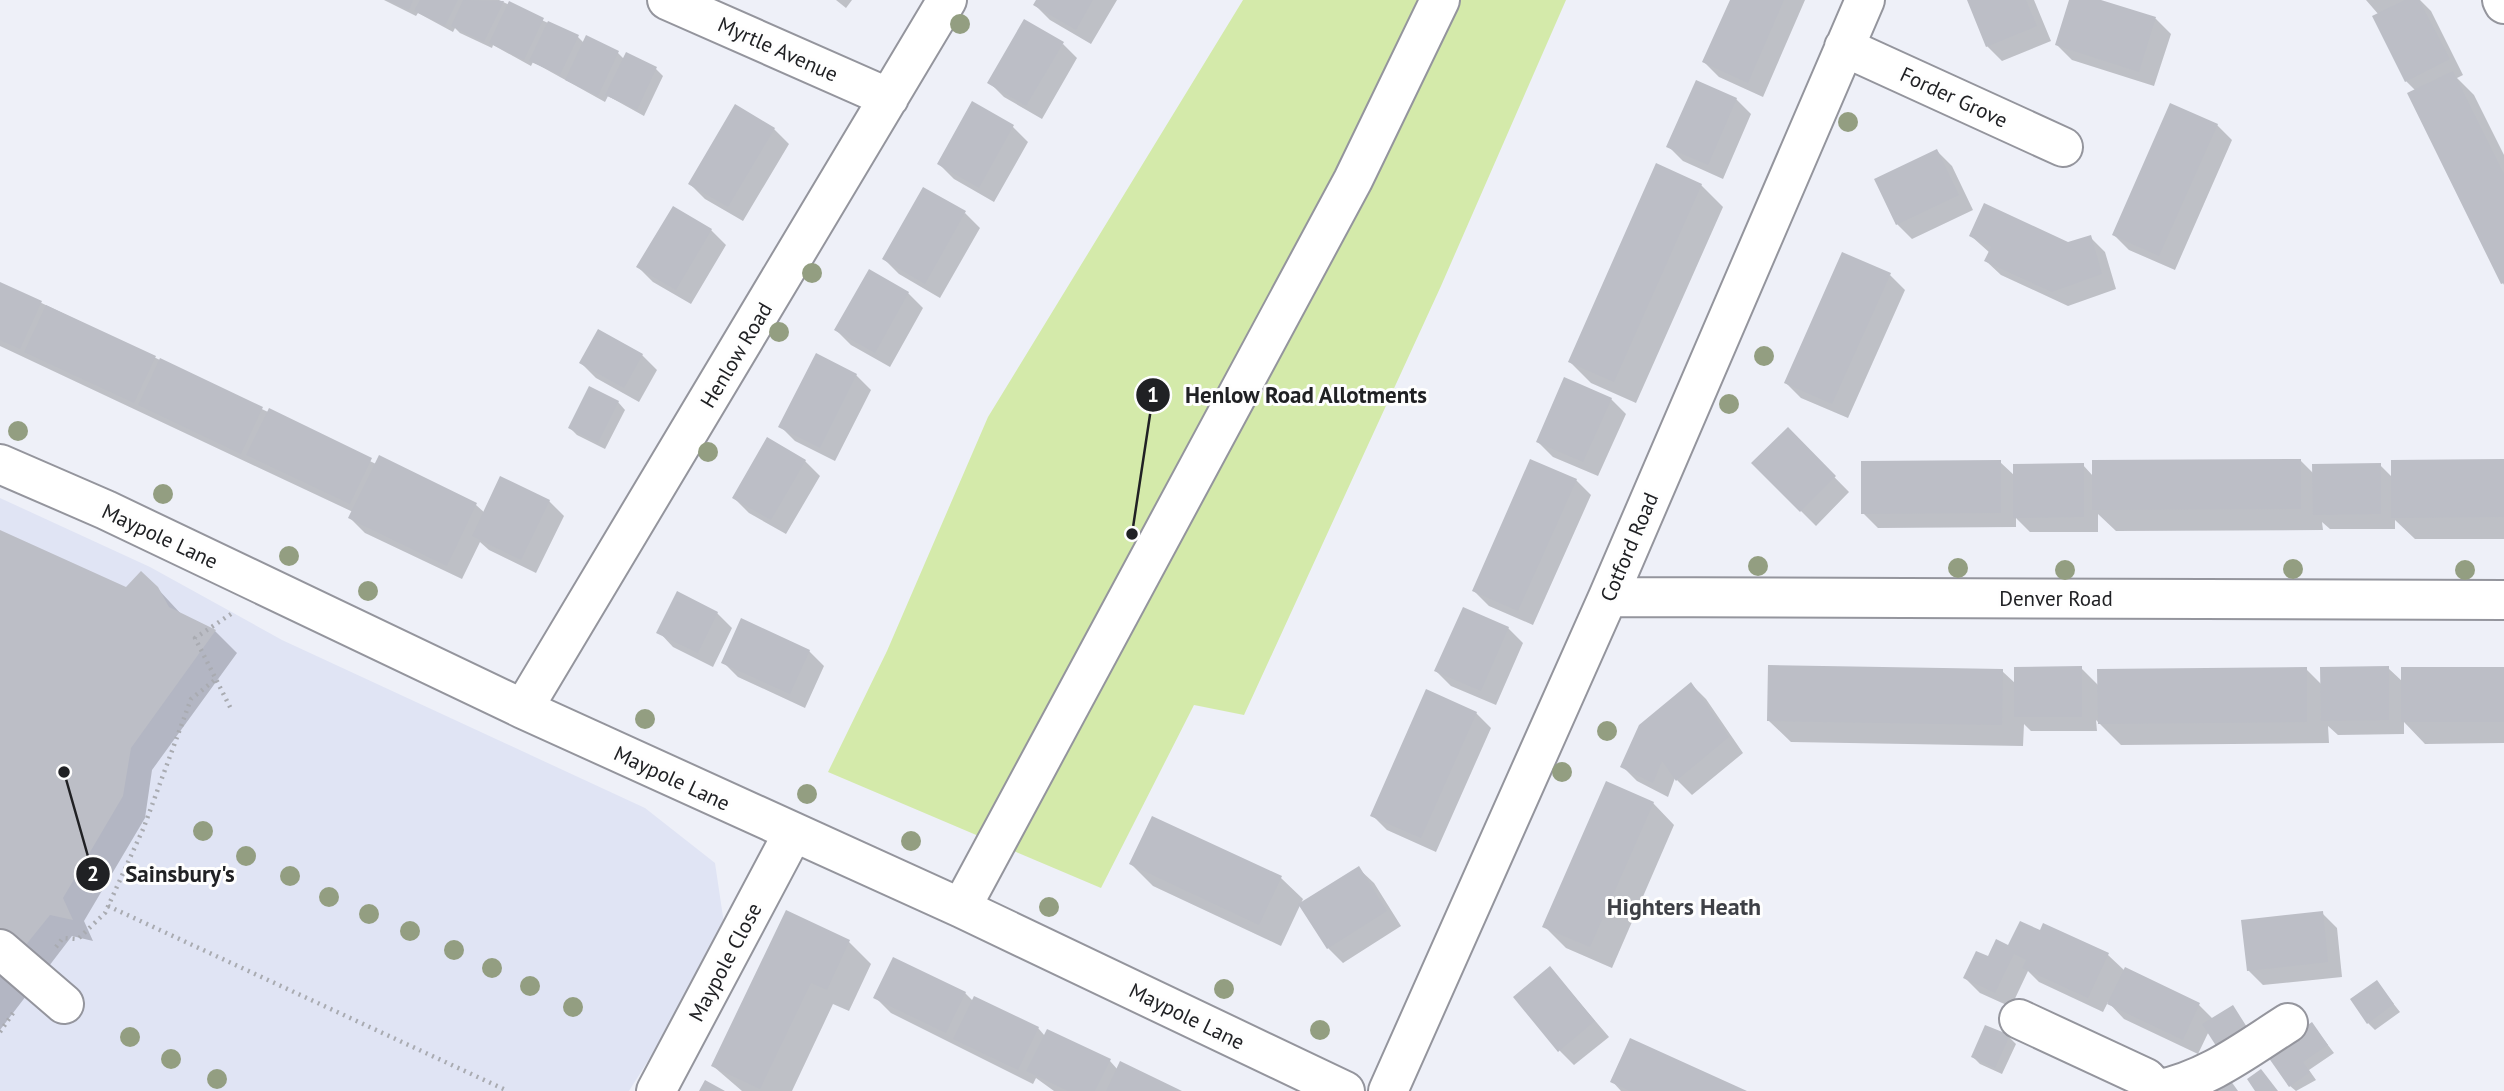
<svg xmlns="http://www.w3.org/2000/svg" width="2504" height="1091" viewBox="0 0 2504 1091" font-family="'PT Sans',sans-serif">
	<rect width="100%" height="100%" fill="#eef0f8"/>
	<path fill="#e0e4f4" d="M0,498L150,567L282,640L645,808L715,863L726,937L629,1091H0Z"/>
	<path fill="#d4eaaa" d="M1243,0H1566L1441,286L1244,715L1194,705L1101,888L828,772L887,651L988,417Z"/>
	<path fill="#0003" d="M384,0H499L578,37L584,43L618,53L624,59L626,54L656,69L663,76L644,116L608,96L605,102L533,62L531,66L493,45L492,48L460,33L455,28L453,32L418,13L416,16Z
		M836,0H852L846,8Z
		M1038,0H1117L1091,44L1050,20L1035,5Z
		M1732,0H1805L1763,97L1719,77L1704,62Z
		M1968,0H2034L2051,41L2002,61L1987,46Z
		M2071,0H2095L2156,19L2171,34L2154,86L2072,60L2057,45Z
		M2366,0H2420L2431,11L2463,75L2457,78L2474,95L2504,155V285L2409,94L2416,91L2406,81L2379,15Z
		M1063,44L1077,58L1042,119L1004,97L989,82Z
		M1736,99L1751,114L1723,179L1683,161L1668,146Z
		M973,104L1013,127L1028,142L994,202L954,179L939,164Z
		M2217,125L2232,140L2175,270L2129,250L2114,235Z
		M774,129L789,144L743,221L705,199L690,184Z
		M1937,151L1952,166L1973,210L1912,239L1897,224Z
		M1701,185L1723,207L1636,403L1591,383L1570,362Z
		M965,213L980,228L940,298L899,274L884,259Z
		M711,230L726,245L691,304L653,282L638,267Z
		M1971,236L2068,244L2090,237L2105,252L2116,289L2068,306L2001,275L1986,261L1990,253Z
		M1890,275L1905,290L1848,418L1801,398L1786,383Z
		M0,283L376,464L380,457L476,505L485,513L549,501L564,516L536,573L489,550L480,542L462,579L365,533L350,518L353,512L0,346Z
		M908,293L923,308L890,367L851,345L836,330Z
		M642,355L657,370L639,402L596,378L581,363Z
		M817,355L856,375L871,390L835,461L795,441L780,426Z
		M1611,399L1626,414L1598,476L1553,457L1538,442Z
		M618,402L625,410L605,449L577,435L570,428Z
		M1788,430L1849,492L1816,526L1753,463Z
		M2300,460L2314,474L2380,465L2392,477L2504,461V539H2415L2395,520V529H2330L2322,522L2323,530L2116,531L2098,514V532H2030L2016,518V527L1878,528L1863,513L2000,462L2015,476L2083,465L2093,476Z
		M805,461L820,476L786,534L749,513L734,498Z
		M1576,480L1591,495L1533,625L1489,606L1474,591Z
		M0,532L127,589L157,588L182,615L215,631L237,653L152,770L145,818L84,921L93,941L72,936L0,1030Z
		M1464,609L1508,628L1523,643L1496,705L1451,686L1436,671Z
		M717,613L732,628L713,667L673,647L659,632Z
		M809,651L824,666L805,708L738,677L723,662Z
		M2081,668L2099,686L2306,669L2322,685L2388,668L2403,682L2504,668V743L2425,744L2404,722V734L2338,735L2328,726L2329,743L2121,745L2096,720L2097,731H2031L2024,724L2023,746L1791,742L1769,721L2002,671L2016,684Z
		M1691,684L1706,699L1743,753L1692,795L1675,778L1668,797L1637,781L1622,766Z
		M1476,713L1491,728L1436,852L1387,830L1372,815Z
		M1653,803L1674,825L1612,968L1566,948L1544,926Z
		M1131,864L1281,878L1303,899L1281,946L1153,886Z
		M1359,869L1374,883L1401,926L1343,963L1328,948Z
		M787,912L849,942L871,964L849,1011L833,1004L792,1091H742L713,1066Z
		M2322,913L2337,928L2342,977L2263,985L2248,970Z
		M2041,932L2108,955L2125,971L2199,1005L2213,1019L2232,1007L2256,1040L2209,1031L2198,1054L2124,1019L2108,1002L2103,1012L2039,982L2028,971L2011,1007L1980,993L1965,978L1989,959Z
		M1550,968L1609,1037L1574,1065L1560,1051Z
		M2377,983L2400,1012L2375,1030L2368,1023Z
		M965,993L973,1001L1038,1028L1045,1036L1110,1061L1118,1070L1178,1091H1054L1036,1078L1033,1084L891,1013L876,998Z
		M2312,1024L2334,1053L2309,1070L2316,1080L2296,1091L2290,1086Z
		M2009,1037L2016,1044L2002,1074L1980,1064L1973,1057Z
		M1612,1081L1743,1091H1621Z"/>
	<path fill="#bcbec6" d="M387,0H413L409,10Z
		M420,0H458L445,26L414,11Z
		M463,0L504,1L484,42L451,26Z
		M1036,0H1093L1076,30L1033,5Z
		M1730,0H1784L1748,83L1702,62Z
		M1967,0H2026L2037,26L1986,47Z
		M2069,0H2101L2156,17L2139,72L2055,45Z
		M2405,0H2419L2450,59L2405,82L2372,16Z
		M509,1L544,18L524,60L489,43Z
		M1024,19L1064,42L1026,106L987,83Z
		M548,21L579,35L560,75L529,61Z
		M586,35L619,51L598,96L565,80Z
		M626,52L657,67L637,110L605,95Z
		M2453,71L2504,174V283L2501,284L2407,93Z
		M1696,80L1737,98L1708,165L1666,147Z
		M972,101L1014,125L979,188L937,164Z
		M2170,103L2218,124L2159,256L2112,235Z
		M735,104L775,128L728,207L688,184Z
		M1937,149L1959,195L1896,225L1874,179Z
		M1656,163L1702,184L1614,382L1568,362Z
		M923,187L966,211L925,284L882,259Z
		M1984,203L2068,242L2091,235L2102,274L2052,292L1984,261L1991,247L1969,236Z
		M673,206L712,229L676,290L636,267Z
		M1842,252L1891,273L1832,404L1784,383Z
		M869,269L909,292L875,353L834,330Z
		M0,282L42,301L20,349L0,340Z
		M46,305L156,356L134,403L24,352Z
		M598,329L643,354L624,388L579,363Z
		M816,353L857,374L820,448L778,427Z
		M160,358L263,407L241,454L138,405Z
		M1564,377L1612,398L1583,462L1536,442Z
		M589,386L619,401L598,443L568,428Z
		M269,408L372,458L350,504L246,455Z
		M1788,427L1836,476L1800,512L1751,463Z
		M767,437L806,460L771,520L732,498Z
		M379,455L477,503L447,566L348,518Z
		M1530,459L1577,479L1518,611L1472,591Z
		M2301,459V509L2092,510V460Z
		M2504,459V517L2391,518V460Z
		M2001,460V513L1861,514V461Z
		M2084,463V517L2013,518V464Z
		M2381,463V514L2313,515L2312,464Z
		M500,476L550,500L521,560L472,536Z
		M0,530L126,587L141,571L158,587L169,607L216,630L131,748L123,796L63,898L73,920L50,915L0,977Z
		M677,591L718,612L698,653L656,633Z
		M1463,607L1509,627L1481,691L1434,671Z
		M741,618L810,650L790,694L721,663Z
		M1768,665L2003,669L2002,725L1767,721Z
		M2082,666V717H2014V667Z
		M2389,666V720L2321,721L2320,667Z
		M2307,667V722L2098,724L2097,669Z
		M2401,667H2504V722H2401Z
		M1691,682L1729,737L1676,781L1662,761L1653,783L1620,767L1639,725Z
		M1426,689L1477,712L1421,838L1370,816Z
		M1606,781L1654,802L1590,947L1542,927Z
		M1152,816L1282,876L1259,925L1129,864Z
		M1359,866L1387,911L1327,949L1298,904Z
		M786,910L850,940L827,990L811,983L760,1089L711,1066Z
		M2323,911L2328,962L2247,971L2241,920Z
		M2020,921L2040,930L2043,923L2109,953L2088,998L2022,968L2026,960L2014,954L1995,993L1963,978L1976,951L1988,956L1996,939L2008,945Z
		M893,957L966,992L946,1033L873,998Z
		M1550,966L1595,1021L1558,1052L1513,997Z
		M2125,967L2200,1003L2183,1040L2107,1004Z
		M2377,980L2394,1004L2367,1024L2350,999Z
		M974,996L1039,1027L1018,1070L953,1039Z
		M2233,1005L2250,1032L2220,1052L2202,1024Z
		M2312,1022L2328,1045L2303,1062L2310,1072L2289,1087L2266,1054Z
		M1985,1025L2010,1035L1995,1068L1971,1057Z
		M1047,1029L1111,1059L1095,1091H1068L1026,1071Z
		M1630,1038L1747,1091H1630L1610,1082Z
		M1120,1061L1182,1091H1106Z
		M2261,1069L2278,1091H2255L2247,1079Z
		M2228,1077L2238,1091H2208Z
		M705,1080L725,1091H699Z"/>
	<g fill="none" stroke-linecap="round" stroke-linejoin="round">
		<g stroke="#94959d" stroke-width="42">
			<path id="minor" d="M667,0L889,98
				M2502,0L2504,4
				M1844,47L2063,147
				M0,464L106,510L523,709L961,908L1345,1091
				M1608,597L2504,600
				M523,709L947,0
				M961,908L1353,180L1440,0
				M0,949L64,1004
				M2019,1019L2146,1078L2157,1090C2209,1079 2244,1051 2288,1023
				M656,1091L793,833
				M1388,1091L1608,597L1865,0"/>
		</g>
		<path stroke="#a9abb1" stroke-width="4.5" stroke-dasharray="2 5" stroke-linecap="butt" d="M231,614L195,638L232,711
			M108,906L508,1091
			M56,947L63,938L78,939L105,913L144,827L191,699L216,679
			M0,1032L13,1013"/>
		<use href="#minor" stroke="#fff" stroke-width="38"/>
	</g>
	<g fill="#939e81">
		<circle cx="960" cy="24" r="10"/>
		<circle cx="1848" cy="122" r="10"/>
		<circle cx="812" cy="273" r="10"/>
		<circle cx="779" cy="332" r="10"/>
		<circle cx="1764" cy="356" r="10"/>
		<circle cx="1729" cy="404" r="10"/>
		<circle cx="18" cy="431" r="10"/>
		<circle cx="708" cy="452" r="10"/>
		<circle cx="163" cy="494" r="10"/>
		<circle cx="289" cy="556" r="10"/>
		<circle cx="1758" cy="566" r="10"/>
		<circle cx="1958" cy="568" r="10"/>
		<circle cx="2293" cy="569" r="10"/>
		<circle cx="2065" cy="570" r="10"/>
		<circle cx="2465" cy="570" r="10"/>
		<circle cx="368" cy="591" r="10"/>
		<circle cx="645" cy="719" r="10"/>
		<circle cx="1607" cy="731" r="10"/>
		<circle cx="1562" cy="772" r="10"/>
		<circle cx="807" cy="794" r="10"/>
		<circle cx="203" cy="831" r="10"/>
		<circle cx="911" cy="841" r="10"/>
		<circle cx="246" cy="856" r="10"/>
		<circle cx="290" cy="876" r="10"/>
		<circle cx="329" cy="897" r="10"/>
		<circle cx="1049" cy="907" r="10"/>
		<circle cx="369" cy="914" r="10"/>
		<circle cx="410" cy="931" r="10"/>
		<circle cx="454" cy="950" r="10"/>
		<circle cx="492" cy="968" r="10"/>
		<circle cx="530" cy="986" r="10"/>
		<circle cx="1224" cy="989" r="10"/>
		<circle cx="573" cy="1007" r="10"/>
		<circle cx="1320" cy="1030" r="10"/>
		<circle cx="130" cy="1037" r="10"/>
		<circle cx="171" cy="1059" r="10"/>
		<circle cx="217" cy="1079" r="10"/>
	</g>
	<g text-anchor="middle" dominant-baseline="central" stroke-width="6" stroke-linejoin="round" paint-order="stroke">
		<g font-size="21" fill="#202124" stroke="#fefefe">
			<text transform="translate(778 49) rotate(24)">Myrtle Avenue</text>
			<text transform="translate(1954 97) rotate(25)">Forder Grove</text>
			<text transform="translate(736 355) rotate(-59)">Henlow Road</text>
			<text transform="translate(160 536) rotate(25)">Maypole Lane</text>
			<text transform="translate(1629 547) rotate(-67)">Cotford Road</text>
			<text x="2056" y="598">Denver Road</text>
			<text transform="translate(672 778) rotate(25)">Maypole Lane</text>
			<text transform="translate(725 962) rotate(-62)">Maypole Close</text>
			<text transform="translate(1187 1016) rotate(26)">Maypole Lane</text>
		</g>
		<g font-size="24" font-weight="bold" fill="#3e4046" stroke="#fefefe">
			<text x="1684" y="906">Highters Heath</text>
		</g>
	</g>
	<path fill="none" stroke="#202124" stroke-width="2.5" d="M1132 534L1153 395M64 772L93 874"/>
	<g fill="#202124" stroke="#fefefe" stroke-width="2.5">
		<circle cx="1132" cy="534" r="7"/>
		<circle cx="64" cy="772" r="7"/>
		<circle cx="1153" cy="395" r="18"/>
		<circle cx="93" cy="874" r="18"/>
	</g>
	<g font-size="21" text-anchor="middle" font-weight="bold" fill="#fff">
		<text x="1153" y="402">1</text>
		<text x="93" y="881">2</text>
	</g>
	<g font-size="23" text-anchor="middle" font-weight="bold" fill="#202124" stroke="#fefefe" stroke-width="6" stroke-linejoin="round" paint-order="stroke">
		<text x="1306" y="403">Henlow Road Allotments</text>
		<text x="180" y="882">Sainsbury's</text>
	</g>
</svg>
